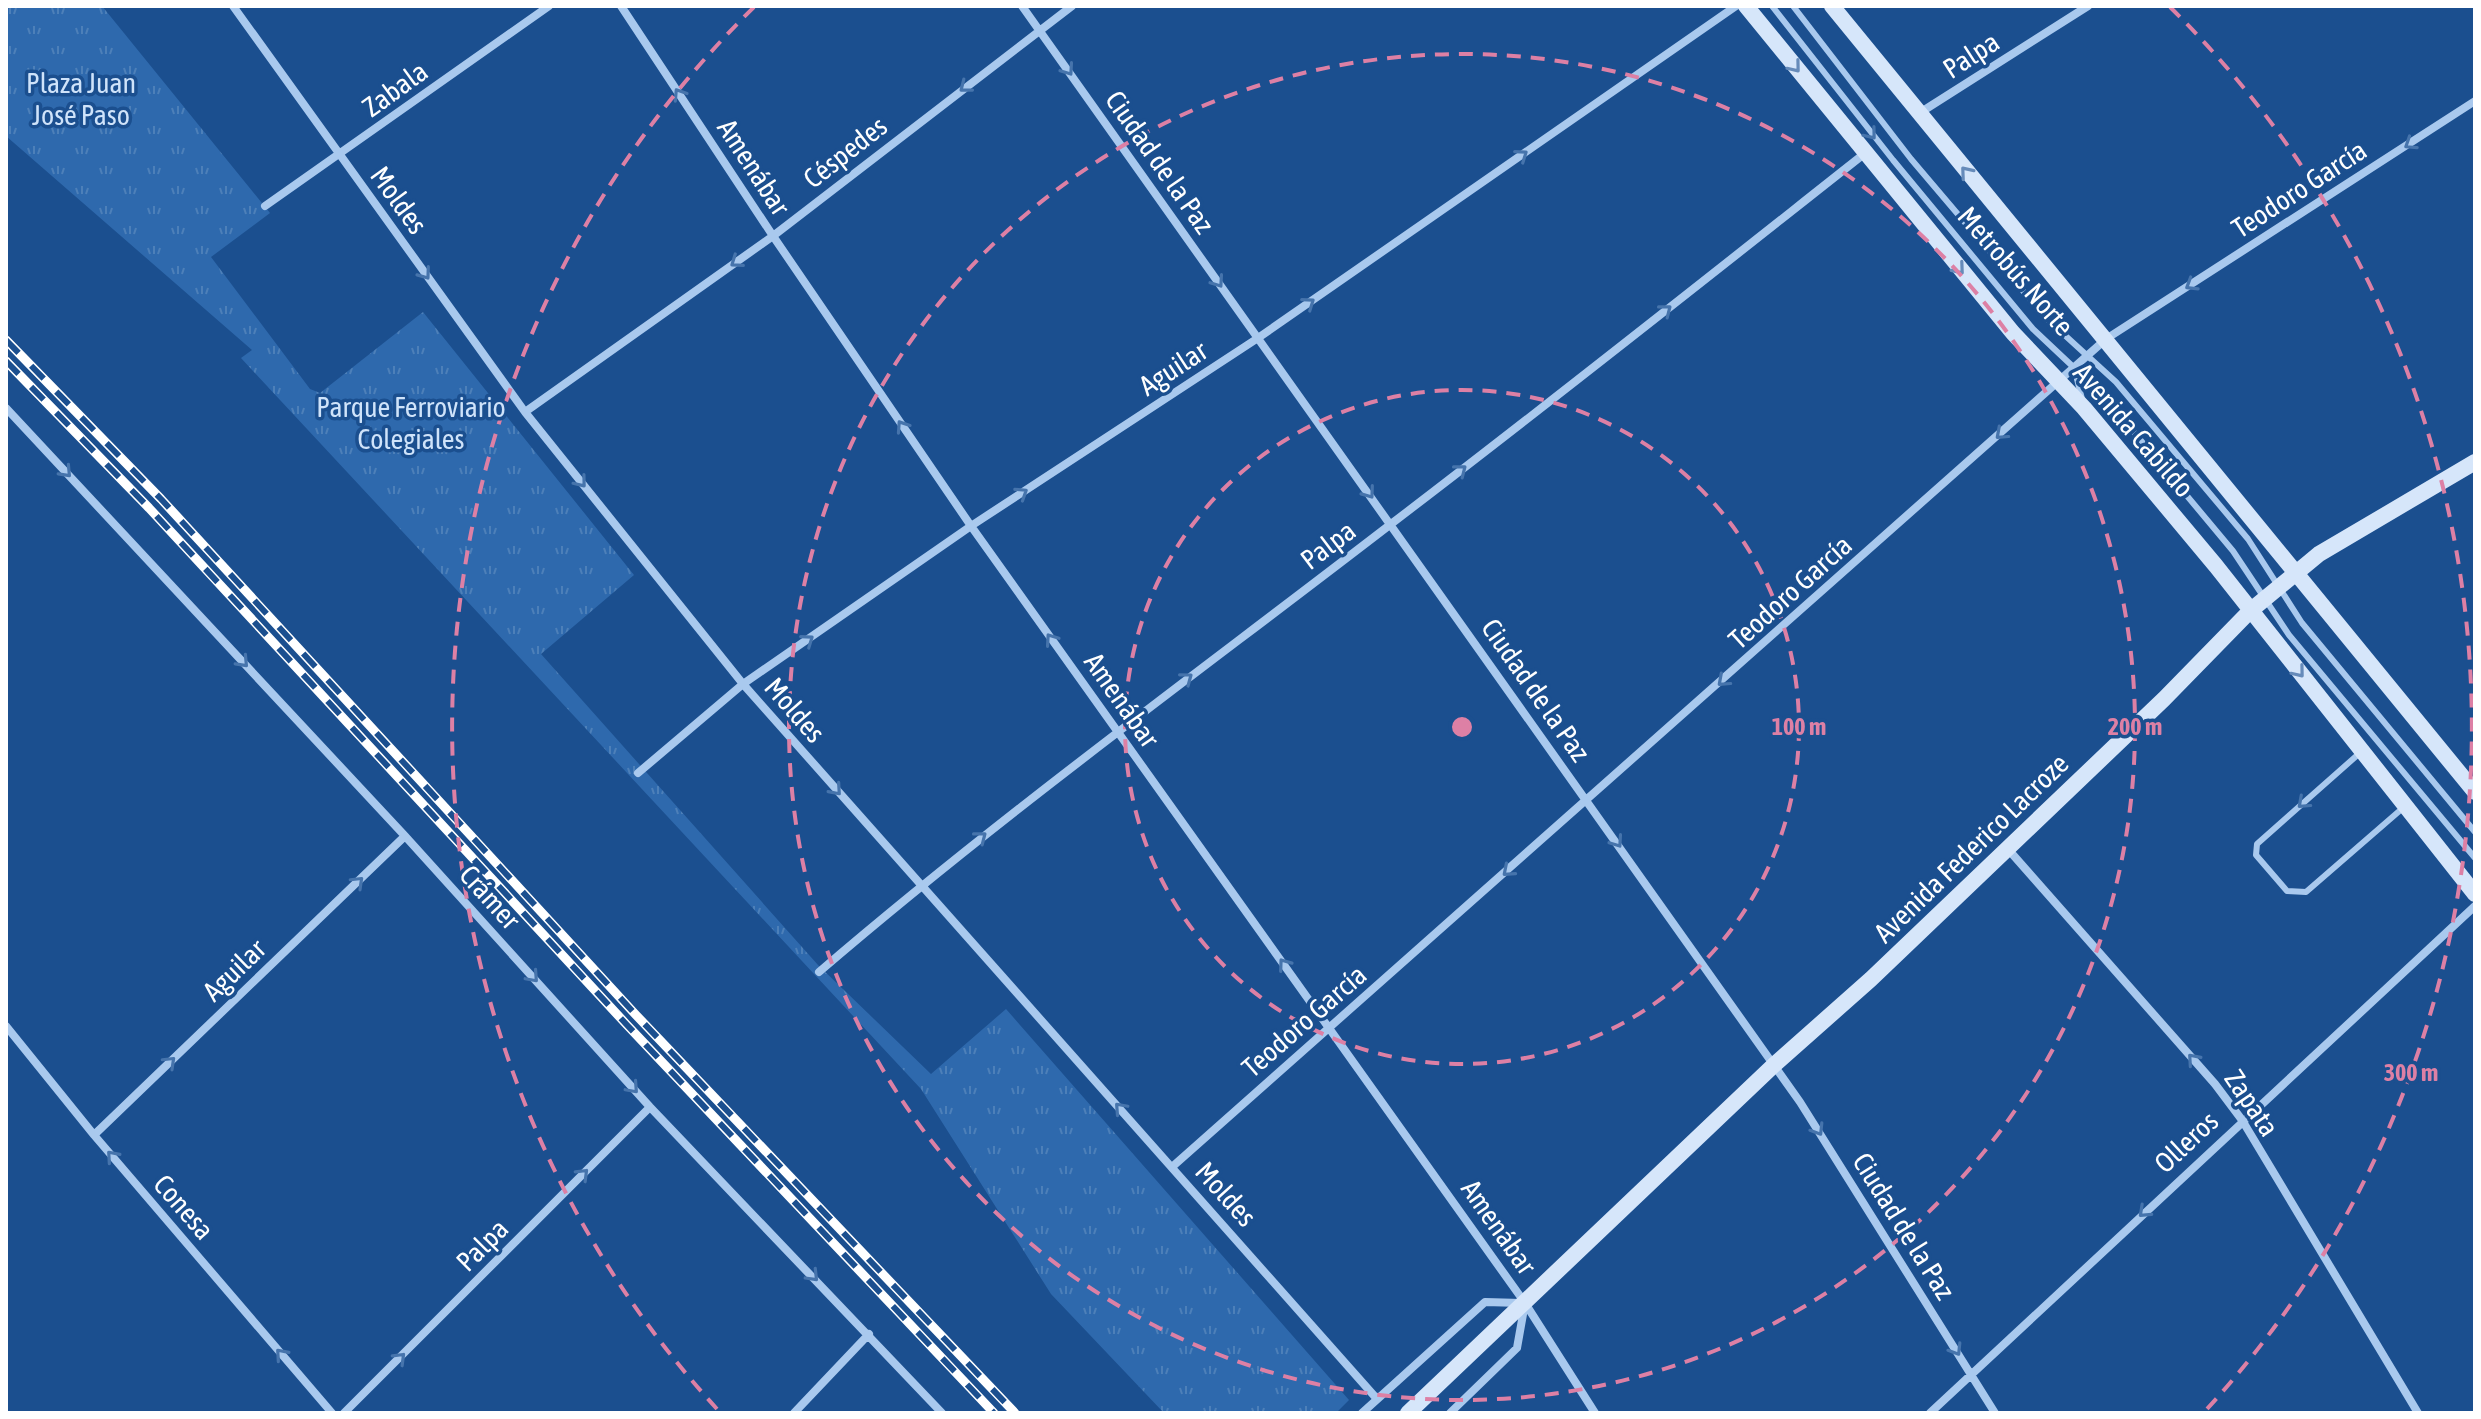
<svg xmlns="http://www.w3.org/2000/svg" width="2481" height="1419" viewBox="0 0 2481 1419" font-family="'Asap Condensed',sans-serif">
	<defs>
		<pattern id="park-tufts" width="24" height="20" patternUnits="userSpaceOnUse" patternTransform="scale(2)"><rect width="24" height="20" fill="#2e69ad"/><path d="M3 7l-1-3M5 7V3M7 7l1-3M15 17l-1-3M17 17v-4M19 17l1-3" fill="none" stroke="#4d80b9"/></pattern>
	</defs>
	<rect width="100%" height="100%" fill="#1b4f8f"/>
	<path fill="url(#park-tufts)" d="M6,6H102L270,213L211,257L310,389L320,393L423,312L634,575L541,654L818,965L931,1074L1006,1009L1349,1400L1336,1413H1164L1051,1294L921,1089L241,358L252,350L6,136Z"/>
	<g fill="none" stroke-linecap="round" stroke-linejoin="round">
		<path stroke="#a9c9ee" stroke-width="6" d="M1772,6L1893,160L2033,329L2102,394L2233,551L2289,635L2475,858
			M1793,6L1911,159L2046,318L2116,382L2248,539L2302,623L2475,832
			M2074,367L2082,399
			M2362,751L2257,844L2256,855L2287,891L2306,892L2404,807"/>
		<path stroke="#a9c9ee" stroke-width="8" d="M233,6L525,412L743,684L1377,1399
			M621,6L773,236L971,526L1525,1303L1595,1413
			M1022,6L1800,1102L1995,1413
			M1918,114L2088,6
			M265,206L549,6
			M6,408L405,836L650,1107L942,1413
			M525,412L773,236L1072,6
			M638,773L743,684L971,526L1258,338L1736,6
			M2007,848L2215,1084L2242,1120L2418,1413
			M819,972C1003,814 1199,672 1391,524C1550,403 1707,278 1864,154
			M6,1026L94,1135L332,1413
			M94,1135L405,836
			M1172,1167L2106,339L2475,101
			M344,1413L650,1107
			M794,1413L869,1334
			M1362,1413L1485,1302L1521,1303
			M1450,1413L1517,1348L1525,1303
			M1930,1413L2475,906"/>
		<path stroke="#d6e6fa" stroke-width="16" d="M1746,6L2013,333L2084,408L2216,566L2475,894
			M1832,6L2475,792
			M1408,1413L1774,1065L1871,979L2164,699L2250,611L2319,554L2475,462"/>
		<g stroke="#fff" stroke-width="9">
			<path id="rail" d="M6,340L161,499L636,1015L1015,1413
				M6,361L149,508L627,1025L994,1413"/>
		</g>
		<use href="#rail" stroke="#1b4f8f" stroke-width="6" stroke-dasharray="18" stroke-linecap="butt"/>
	</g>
	<defs><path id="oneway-chevron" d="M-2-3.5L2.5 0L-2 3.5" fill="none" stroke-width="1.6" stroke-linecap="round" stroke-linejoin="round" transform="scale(2)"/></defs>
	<g stroke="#668bba">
		<use href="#oneway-chevron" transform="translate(1795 67) rotate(51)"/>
		<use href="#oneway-chevron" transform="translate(1966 172) rotate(-130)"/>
		<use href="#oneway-chevron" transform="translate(1959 269) rotate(50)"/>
		<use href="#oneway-chevron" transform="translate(2299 672) rotate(51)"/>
	</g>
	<g stroke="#4674ac">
		<use href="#oneway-chevron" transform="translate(1068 70) rotate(55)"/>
		<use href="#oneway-chevron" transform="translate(965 87) rotate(142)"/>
		<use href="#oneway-chevron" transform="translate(679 94) rotate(-123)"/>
		<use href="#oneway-chevron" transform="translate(1871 134) rotate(51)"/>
		<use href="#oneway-chevron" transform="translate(2410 144) rotate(147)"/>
		<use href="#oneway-chevron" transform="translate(1522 155) rotate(-35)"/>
		<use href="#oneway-chevron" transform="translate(736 262) rotate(145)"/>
		<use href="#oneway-chevron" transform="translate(425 274) rotate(54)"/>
		<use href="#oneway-chevron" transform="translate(1218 282) rotate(55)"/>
		<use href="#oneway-chevron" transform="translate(2191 285) rotate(148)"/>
		<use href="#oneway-chevron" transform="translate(1309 303) rotate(-35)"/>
		<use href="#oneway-chevron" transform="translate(1666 310) rotate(-38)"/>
		<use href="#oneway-chevron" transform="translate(902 426) rotate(-124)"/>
		<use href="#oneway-chevron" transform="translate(2001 434) rotate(138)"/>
		<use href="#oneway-chevron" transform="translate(1461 470) rotate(-38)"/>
		<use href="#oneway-chevron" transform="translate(66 472) rotate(47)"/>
		<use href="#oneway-chevron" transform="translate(581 482) rotate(51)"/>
		<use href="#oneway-chevron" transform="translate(1022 493) rotate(-33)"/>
		<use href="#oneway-chevron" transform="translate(1369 493) rotate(54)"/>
		<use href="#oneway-chevron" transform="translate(1051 639) rotate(-125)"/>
		<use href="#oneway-chevron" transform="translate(808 640) rotate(-35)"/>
		<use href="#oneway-chevron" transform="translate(243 662) rotate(47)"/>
		<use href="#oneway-chevron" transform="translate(1187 678) rotate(-37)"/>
		<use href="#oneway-chevron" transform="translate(1723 681) rotate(138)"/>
		<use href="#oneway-chevron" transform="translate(836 790) rotate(49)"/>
		<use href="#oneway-chevron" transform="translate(2303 803) rotate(138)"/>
		<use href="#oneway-chevron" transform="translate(981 837) rotate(-38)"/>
		<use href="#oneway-chevron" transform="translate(1617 842) rotate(55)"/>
		<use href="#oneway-chevron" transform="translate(1508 871) rotate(139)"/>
		<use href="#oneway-chevron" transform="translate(358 882) rotate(-44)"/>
		<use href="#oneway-chevron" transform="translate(1284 964) rotate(-126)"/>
		<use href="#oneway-chevron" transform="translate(533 977) rotate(48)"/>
		<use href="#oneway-chevron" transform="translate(2193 1059) rotate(-131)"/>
		<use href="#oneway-chevron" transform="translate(170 1062) rotate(-44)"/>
		<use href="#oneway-chevron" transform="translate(633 1088) rotate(48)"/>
		<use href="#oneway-chevron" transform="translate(1120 1108) rotate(-132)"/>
		<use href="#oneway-chevron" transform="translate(1818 1130) rotate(58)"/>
		<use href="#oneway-chevron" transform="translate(112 1156) rotate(-131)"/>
		<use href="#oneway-chevron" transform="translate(583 1174) rotate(-45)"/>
		<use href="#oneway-chevron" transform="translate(2144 1212) rotate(137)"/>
		<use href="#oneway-chevron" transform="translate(813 1276) rotate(46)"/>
		<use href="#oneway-chevron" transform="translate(1956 1350) rotate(58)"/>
		<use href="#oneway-chevron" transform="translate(281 1354) rotate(-131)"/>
		<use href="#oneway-chevron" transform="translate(400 1358) rotate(-45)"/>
	</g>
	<g fill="none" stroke="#dd80a5" stroke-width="4" stroke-dasharray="14 10">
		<circle cx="1462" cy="727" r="337"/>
		<circle cx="1462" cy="727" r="673"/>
		<path d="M717 1409A1010 1010 0 0 1 754 7M2170 7A1010 1010 0 0 1 2207 1409"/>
	</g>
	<g text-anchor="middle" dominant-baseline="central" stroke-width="7" stroke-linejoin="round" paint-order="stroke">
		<g font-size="28" fill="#fff" stroke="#1b4f8f">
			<text transform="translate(1971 55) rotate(-33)">Palpa</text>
			<text transform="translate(395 89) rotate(-36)">Zabala</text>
			<text transform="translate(845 152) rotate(-38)">Céspedes</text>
			<text transform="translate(1160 162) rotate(55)">Ciudad de la Paz</text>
			<text transform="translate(754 167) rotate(57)">Amenábar</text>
			<text transform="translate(2299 189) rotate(-33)">Teodoro García</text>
			<text transform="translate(399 200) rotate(54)">Moldes</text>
			<text transform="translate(2016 271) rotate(49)">Metrobús Norte</text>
			<text transform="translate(1173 368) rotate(-33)">Aguilar</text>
			<text transform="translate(2134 430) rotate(49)">Avenida Cabildo</text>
			<text transform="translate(1328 545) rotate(-37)">Palpa</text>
			<text transform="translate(1790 592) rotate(-42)">Teodoro García</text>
			<text transform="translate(1536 690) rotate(55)">Ciudad de la Paz</text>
			<text transform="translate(1122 700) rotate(55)">Amenábar</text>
			<text transform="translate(795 710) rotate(49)">Moldes</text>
			<text transform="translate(1971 848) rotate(-44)">Avenida Federico Lacroze</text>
			<text transform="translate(490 897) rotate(48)">Crámer</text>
			<text transform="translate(234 970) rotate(-44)">Aguilar</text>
			<text transform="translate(1304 1021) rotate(-41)">Teodoro García</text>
			<text transform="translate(2252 1103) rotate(56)">Zapata</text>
			<text transform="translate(2186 1142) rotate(-43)">Olleros</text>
			<text transform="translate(1226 1194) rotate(48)">Moldes</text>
			<text transform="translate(184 1207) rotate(49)">Conesa</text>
			<text transform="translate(1904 1226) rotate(58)">Ciudad de la Paz</text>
			<text transform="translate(1499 1227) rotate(55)">Amenábar</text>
			<text transform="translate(482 1245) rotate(-45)">Palpa</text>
		</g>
		<g font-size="28" fill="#cfe3fa" stroke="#1b4f8f">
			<text x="81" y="83">Plaza Juan<tspan x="81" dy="32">José Paso</tspan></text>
			<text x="411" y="407">Parque Ferroviario<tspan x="411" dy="32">Colegiales</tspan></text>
		</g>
	</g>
	<circle cx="1462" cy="727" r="12" fill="#dd80a5" stroke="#1b4f8f" stroke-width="4"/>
	<g font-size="24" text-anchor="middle" font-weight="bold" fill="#dd80a5" stroke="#1b4f8f" stroke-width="7" stroke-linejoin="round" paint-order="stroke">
		<text x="1799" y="735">100 m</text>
		<text x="2135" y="735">200 m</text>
		<text x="2411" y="1081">300 m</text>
	</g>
	<rect width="2481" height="1419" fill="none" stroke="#ffffff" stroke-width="16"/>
</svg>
